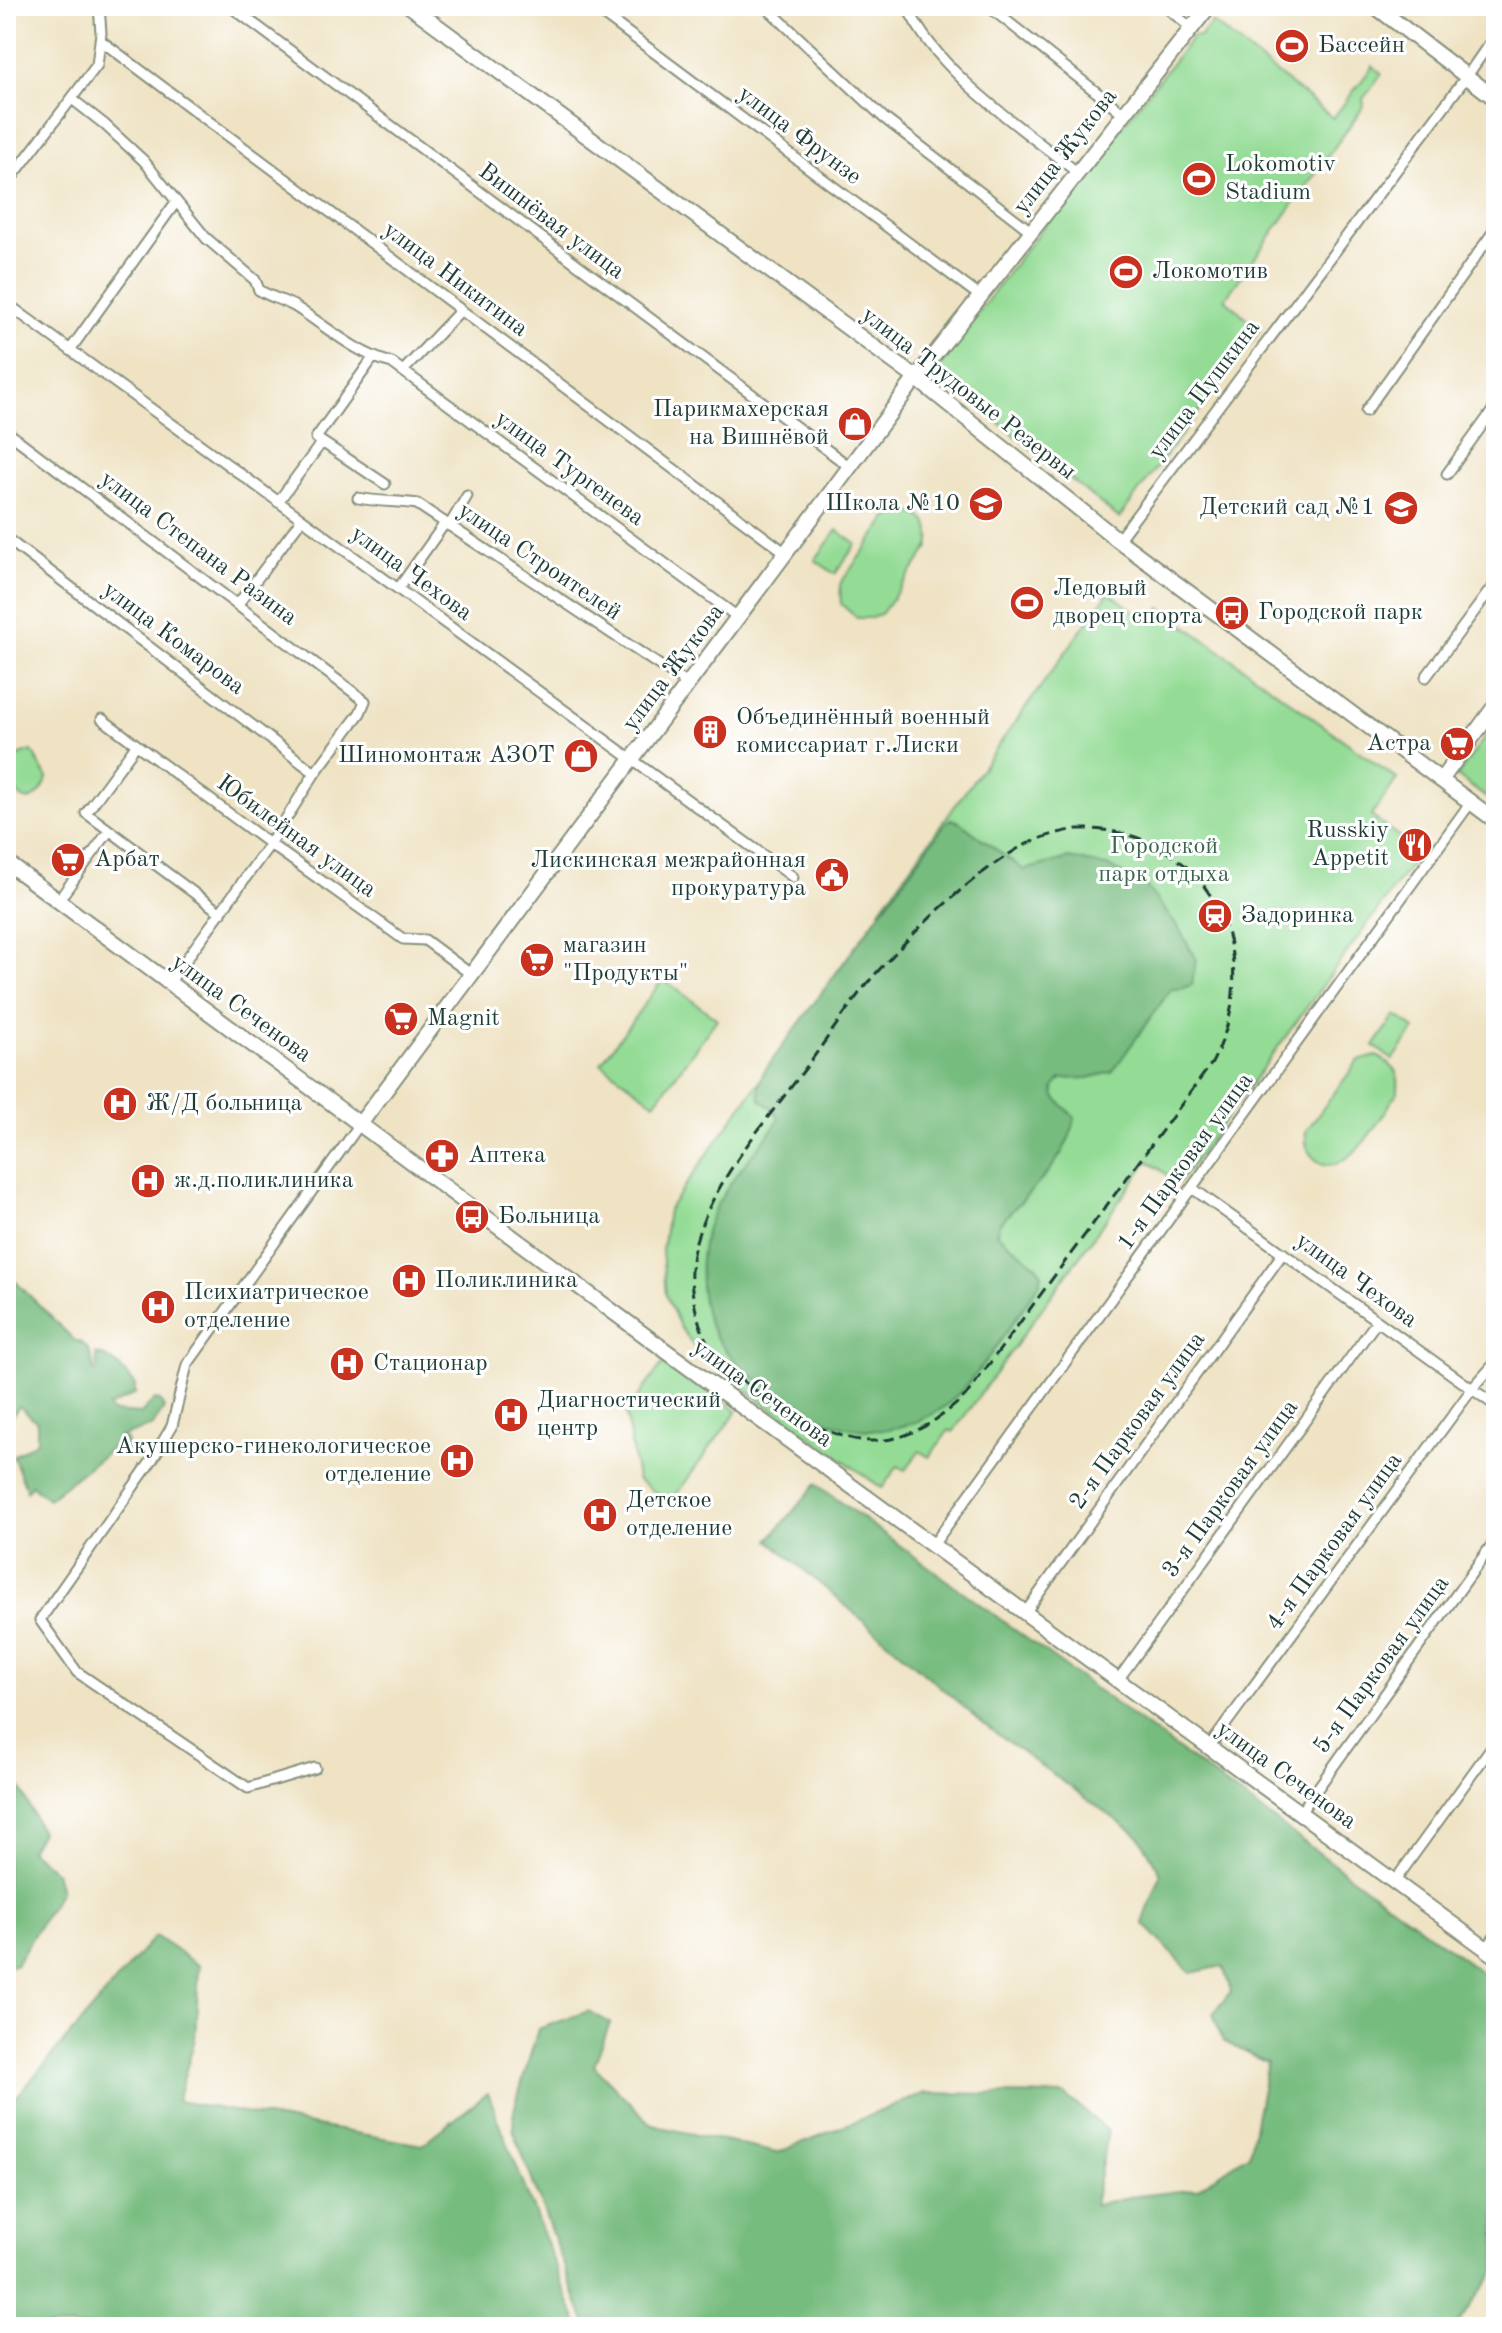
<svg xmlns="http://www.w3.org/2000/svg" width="1502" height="2333" viewBox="0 0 1502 2333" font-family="'Old Standard TT',serif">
	<rect width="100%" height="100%" fill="#fff"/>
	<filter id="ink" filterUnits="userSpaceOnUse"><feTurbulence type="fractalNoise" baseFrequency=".0125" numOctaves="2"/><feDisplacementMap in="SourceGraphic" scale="16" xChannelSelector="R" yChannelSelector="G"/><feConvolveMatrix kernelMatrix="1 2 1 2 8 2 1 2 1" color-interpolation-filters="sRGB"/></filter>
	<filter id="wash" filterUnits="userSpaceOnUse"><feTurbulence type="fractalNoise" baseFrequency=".006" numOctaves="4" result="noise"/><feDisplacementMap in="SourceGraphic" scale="32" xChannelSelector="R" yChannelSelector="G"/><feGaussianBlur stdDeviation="1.8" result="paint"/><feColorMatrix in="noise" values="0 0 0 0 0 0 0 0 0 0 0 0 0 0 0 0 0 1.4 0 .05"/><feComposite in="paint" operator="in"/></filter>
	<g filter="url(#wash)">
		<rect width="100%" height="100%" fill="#efe3c4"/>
		<path fill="#94dc96" stroke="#5a8c65" stroke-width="2" d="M1212,22L1333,118L1373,66L1382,74L1363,99L1364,106L1225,299L1260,330L1119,518L935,372L1018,259L1193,36L1200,37Z
			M902,511C924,512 934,526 929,547L882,613L872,618H857L841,604L840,584L888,517Z
			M837,530L856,544L835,574L815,560Z
			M1109,592L1150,623L1161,608L1397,779L1371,816L1420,852L1179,1183L1148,1161L953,1432L949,1430L929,1457L920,1451L905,1470L898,1466L882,1488L703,1359L680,1327L666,1295L662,1251L668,1210L880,912L879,911Z
			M1496,722V805L1457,776Z
			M32,751L47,778C44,792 29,810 16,791C11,783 7,770 6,760Z
			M663,979L717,1019L655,1103L601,1063Z
			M1396,1015L1415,1029L1393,1060L1374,1046Z
			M1376,1056C1393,1063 1402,1074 1397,1093C1383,1114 1346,1185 1315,1159C1306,1152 1305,1142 1306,1131L1358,1061Z
			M666,1359L737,1411L670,1503L637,1479L626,1413Z"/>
		<path fill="#77bc7f" stroke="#4b7c5a" stroke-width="2" d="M951,819L959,822L1024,870L1069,858L1110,867L1145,885L1178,927L1196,959L1192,985L1181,989H1171L1112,1072L1088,1078L1061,1079L1054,1088L1055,1097L1075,1118C1067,1162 1029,1192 1000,1223L996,1233L1037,1266L1042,1274L1040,1283C1015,1318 972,1390 938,1411C879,1446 827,1429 775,1392C751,1376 729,1359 714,1334C699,1308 698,1267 704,1239C713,1196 750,1160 775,1126L779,1118L774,1110L760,1099L759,1085L763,1073L945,824Z
			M6,1272L74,1340C91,1345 91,1355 94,1371L97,1369L96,1354C112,1357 125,1372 135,1384V1394L108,1407L112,1412L141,1414L154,1400L160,1401L164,1408L153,1426L120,1437L126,1440L127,1451L117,1452L112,1448L48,1499L31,1485L27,1491L13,1456L37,1441V1422L19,1406L6,1426Z
			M816,1484L1496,1983V2270L1456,2327H587L513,2129L514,2110L538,2029L589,2011L610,2023L594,2066L652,2125L777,2153L925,2093L1065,2095L1108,2131L1094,2205L1129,2197L1197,2189L1249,2154L1267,2063L1223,2041L1213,2014L1231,1991L1223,1966L1191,1973L1143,1923L1161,1874L1140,1837L986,1726L769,1540Z
			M6,1779L20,1787L41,1832L30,1850L55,1872L60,1891L16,1964L6,1968Z
			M155,1936L199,1966L195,2039L177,2101L422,2145L488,2093L579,2327H6V2109Z"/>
	</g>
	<g filter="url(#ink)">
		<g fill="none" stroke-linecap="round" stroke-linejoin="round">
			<g stroke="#87907c" stroke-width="13">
				<path id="street" d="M230,6L850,467
					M592,6L981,297
					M765,6L884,118L1032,232
					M907,6C936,72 1022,128 1078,173
					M988,6L1124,114
					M1165,6L1191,28
					M100,40L786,553
					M72,99L104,124L144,161L206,238L255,280L259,290C270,297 283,300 294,306C326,326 356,354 392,363L739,618
					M6,185L97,65L101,33L99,6
					M6,303L793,877
					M70,350L176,202
					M403,371L461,310
					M1366,411L1496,228
					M6,431L365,701L360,713L315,773L270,844L169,983
					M322,442L385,484
					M1447,474L1496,406
					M358,498C378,502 397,501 417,504L689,685
					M278,502L322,442L316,438L373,358
					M449,526L467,496
					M6,538L315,773
					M1118,540L1467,76L1496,34
					M398,589L445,523
					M238,604L302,519
					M1426,677L1496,582
					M102,719L270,844L403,939L425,940L472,975
					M136,745L86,813L221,913
					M58,901L109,831
					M1192,1188L1496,1406
					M933,1545L1471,802
					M1025,1613L1283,1253
					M1118,1680L1377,1321
					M1209,1747L1472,1389L1496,1362
					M315,1768L248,1788L77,1672L40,1620L152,1460L172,1426L187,1365L360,1124
					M1300,1813L1496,1539
					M1394,1882L1496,1741
					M1486,1949L1496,1935"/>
			</g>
			<g stroke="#87907c" stroke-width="18">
				<path id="secondary" d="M410,6L916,378L1118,540L1496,821
					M1375,6L1496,99
					M1441,780L1496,705
					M6,862L666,1351L1496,1956
					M360,1124L916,378L1209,6
					M1491,2327L1496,2319"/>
			</g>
			<use href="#street" stroke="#fff" stroke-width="9"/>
			<use href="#secondary" stroke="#fff" stroke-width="14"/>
			<path stroke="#1f3d34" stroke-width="3" stroke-dasharray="12 6" stroke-linecap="butt" d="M1077,829C1207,825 1270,953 1212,1063L967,1394C941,1419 909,1441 872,1441C825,1441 740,1388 712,1350C700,1333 693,1303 691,1281C687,1207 768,1120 810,1062C832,1032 853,998 879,970C919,927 964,882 1014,851C1033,839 1055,833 1077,829Z"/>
		</g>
	</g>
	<defs>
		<g id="stadium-disc" transform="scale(1.8)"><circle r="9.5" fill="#c8321e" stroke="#fff"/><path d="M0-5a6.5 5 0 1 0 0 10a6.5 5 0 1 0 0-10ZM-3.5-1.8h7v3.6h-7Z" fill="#fff"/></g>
		<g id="shop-disc" transform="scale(1.8)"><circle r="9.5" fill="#c8321e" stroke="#fff"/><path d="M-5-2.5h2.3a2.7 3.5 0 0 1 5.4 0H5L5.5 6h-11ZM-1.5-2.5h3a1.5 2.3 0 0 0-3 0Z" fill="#fff"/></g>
		<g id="school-disc" transform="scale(1.8)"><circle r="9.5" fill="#c8321e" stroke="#fff"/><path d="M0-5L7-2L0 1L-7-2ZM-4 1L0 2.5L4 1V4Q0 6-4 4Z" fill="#fff"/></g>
		<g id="bus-disc" transform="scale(1.8)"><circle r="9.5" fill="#c8321e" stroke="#fff"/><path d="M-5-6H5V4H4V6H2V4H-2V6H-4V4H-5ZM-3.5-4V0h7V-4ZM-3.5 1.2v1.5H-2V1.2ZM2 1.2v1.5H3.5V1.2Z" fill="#fff"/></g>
		<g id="building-disc" transform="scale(1.8)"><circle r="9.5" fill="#c8321e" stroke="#fff"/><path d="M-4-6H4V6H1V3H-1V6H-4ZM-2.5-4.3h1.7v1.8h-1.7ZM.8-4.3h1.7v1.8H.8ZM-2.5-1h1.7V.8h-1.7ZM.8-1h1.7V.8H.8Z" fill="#fff"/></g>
		<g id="supermarket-disc" transform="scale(1.8)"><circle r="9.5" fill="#c8321e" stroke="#fff"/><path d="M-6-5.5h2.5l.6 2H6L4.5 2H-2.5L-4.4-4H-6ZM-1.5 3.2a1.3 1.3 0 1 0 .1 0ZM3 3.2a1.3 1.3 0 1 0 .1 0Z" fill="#fff"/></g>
		<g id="restaurant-disc" transform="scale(1.8)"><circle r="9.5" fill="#c8321e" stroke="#fff"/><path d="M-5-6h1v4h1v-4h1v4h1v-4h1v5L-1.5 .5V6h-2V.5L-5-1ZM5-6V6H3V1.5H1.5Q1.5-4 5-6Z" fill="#fff"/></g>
		<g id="civic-disc" transform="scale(1.8)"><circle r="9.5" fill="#c8321e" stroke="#fff"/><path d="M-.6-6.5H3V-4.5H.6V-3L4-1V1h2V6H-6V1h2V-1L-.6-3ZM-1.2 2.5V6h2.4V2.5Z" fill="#fff"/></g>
		<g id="station-disc" transform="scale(1.8)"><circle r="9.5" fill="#c8321e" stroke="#fff"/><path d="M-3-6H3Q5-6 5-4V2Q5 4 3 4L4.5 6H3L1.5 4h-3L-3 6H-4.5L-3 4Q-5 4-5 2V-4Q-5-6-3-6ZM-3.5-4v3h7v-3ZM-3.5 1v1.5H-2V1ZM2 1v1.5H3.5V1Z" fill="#fff"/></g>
		<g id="hospital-disc" transform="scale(1.8)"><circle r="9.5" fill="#c8321e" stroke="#fff"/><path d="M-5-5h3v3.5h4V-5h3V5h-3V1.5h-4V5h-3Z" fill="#fff"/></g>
		<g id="pharmacy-disc" transform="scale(1.8)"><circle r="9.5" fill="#c8321e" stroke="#fff"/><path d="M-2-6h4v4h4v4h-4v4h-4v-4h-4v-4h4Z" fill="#fff"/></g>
	</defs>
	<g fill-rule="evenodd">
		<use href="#stadium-disc" x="1292" y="46"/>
		<use href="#stadium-disc" x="1199" y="179"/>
		<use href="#stadium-disc" x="1126" y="272"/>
		<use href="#shop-disc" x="855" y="424"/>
		<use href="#school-disc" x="986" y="504"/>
		<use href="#school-disc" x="1401" y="508"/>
		<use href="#stadium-disc" x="1027" y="603"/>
		<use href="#bus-disc" x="1232" y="613"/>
		<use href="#building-disc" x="710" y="732"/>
		<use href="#supermarket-disc" x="1457" y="744"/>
		<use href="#shop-disc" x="581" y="756"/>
		<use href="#restaurant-disc" x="1415" y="845"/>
		<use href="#supermarket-disc" x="68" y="860"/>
		<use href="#civic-disc" x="832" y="875"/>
		<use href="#station-disc" x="1215" y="916"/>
		<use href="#supermarket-disc" x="537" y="960"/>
		<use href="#supermarket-disc" x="401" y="1019"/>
		<use href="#hospital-disc" x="120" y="1104"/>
		<use href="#pharmacy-disc" x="442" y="1156"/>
		<use href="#hospital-disc" x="148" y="1181"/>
		<use href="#bus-disc" x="472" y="1217"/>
		<use href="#hospital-disc" x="409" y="1281"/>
		<use href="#hospital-disc" x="158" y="1307"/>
		<use href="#hospital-disc" x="347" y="1364"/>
		<use href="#hospital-disc" x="511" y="1415"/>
		<use href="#hospital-disc" x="457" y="1461"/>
		<use href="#hospital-disc" x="600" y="1515"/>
	</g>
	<g text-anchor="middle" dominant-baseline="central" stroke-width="6" stroke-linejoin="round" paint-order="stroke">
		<g font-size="24" fill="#1f3d34" stroke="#fff" text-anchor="start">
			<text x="1318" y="46">Бассейн</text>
			<text x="1225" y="165">Lokomotiv<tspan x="1225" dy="28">Stadium</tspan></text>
			<text x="1152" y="272">Локомотив</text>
			<text x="829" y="410" text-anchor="end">Парикмахерская<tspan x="829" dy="28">на Вишнёвой</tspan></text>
			<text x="960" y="504" text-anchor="end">Школа №10</text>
			<text x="1375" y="508" text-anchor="end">Детский сад №1</text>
			<text x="1053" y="589">Ледовый<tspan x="1053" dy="28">дворец спорта</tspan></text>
			<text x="1258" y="613">Городской парк</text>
			<text x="736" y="718">Объединённый военный<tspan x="736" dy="28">комиссариат г.Лиски</tspan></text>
			<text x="1431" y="744" text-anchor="end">Астра</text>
			<text x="555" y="756" text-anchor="end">Шиномонтаж АЗОТ</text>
			<text x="1389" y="831" text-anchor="end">Russkiy<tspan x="1389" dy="28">Appetit</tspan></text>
			<text x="94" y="860">Арбат</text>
			<text x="806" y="861" text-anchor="end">Лискинская межрайонная<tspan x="806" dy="28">прокуратура</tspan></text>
			<text x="1241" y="916">Задоринка</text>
			<text x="563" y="946">магазин<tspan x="563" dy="28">"Продукты"</tspan></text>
			<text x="427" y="1019">Magnit</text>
			<text x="146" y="1104">Ж/Д больница</text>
			<text x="468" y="1156">Аптека</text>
			<text x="174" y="1181">ж.д.поликлиника</text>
			<text x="498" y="1217">Больница</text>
			<text x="435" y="1281">Поликлиника</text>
			<text x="184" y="1293">Психиатрическое<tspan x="184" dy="28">отделение</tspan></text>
			<text x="373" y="1364">Стационар</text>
			<text x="537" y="1401">Диагностический<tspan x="537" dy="28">центр</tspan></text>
			<text x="431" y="1447" text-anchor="end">Акушерско-гинекологическое<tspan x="431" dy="28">отделение</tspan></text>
			<text x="626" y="1501">Детское<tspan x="626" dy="28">отделение</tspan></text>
		</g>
		<g font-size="24" fill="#1f3d34" stroke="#fff">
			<text transform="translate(799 136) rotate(37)">улица Фрунзе</text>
			<text transform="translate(1066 152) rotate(-52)">улица Жукова</text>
			<text transform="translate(551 222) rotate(37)">Вишнёвая улица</text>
			<text transform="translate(455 280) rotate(37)">улица Никитина</text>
			<text transform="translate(1205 390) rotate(-53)">улица Пушкина</text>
			<text transform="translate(968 394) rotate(38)">улица Трудовые Резервы</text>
			<text transform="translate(569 469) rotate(36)">улица Тургенева</text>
			<text transform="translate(198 549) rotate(37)">улица Степана Разина</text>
			<text transform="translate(539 562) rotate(34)">улица Строителей</text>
			<text transform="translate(411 574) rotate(36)">улица Чехова</text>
			<text transform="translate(173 639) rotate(37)">улица Комарова</text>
			<text transform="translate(674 668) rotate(-53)">улица Жукова</text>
			<text transform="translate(296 837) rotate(36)">Юбилейная улица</text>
			<text transform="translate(241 1009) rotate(36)">улица Сеченова</text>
			<text transform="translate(1186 1162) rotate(-54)">1-я Парковая улица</text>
			<text transform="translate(1356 1281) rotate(36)">улица Чехова</text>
			<text transform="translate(762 1394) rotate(36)">улица Сеченова</text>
			<text transform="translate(1138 1421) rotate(-54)">2-я Парковая улица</text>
			<text transform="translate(1231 1489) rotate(-54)">3-я Парковая улица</text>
			<text transform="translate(1335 1542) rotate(-54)">4-я Парковая улица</text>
			<text transform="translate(1382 1665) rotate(-54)">5-я Парковая улица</text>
			<text transform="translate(1286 1776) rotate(36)">улица Сеченова</text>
		</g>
		<g font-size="24" fill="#3c654c" stroke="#fff">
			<text x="1164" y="847">Городской<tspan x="1164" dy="28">парк отдыха</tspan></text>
		</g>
	</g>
	<rect width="1502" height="2333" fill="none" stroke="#fff" stroke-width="32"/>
</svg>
